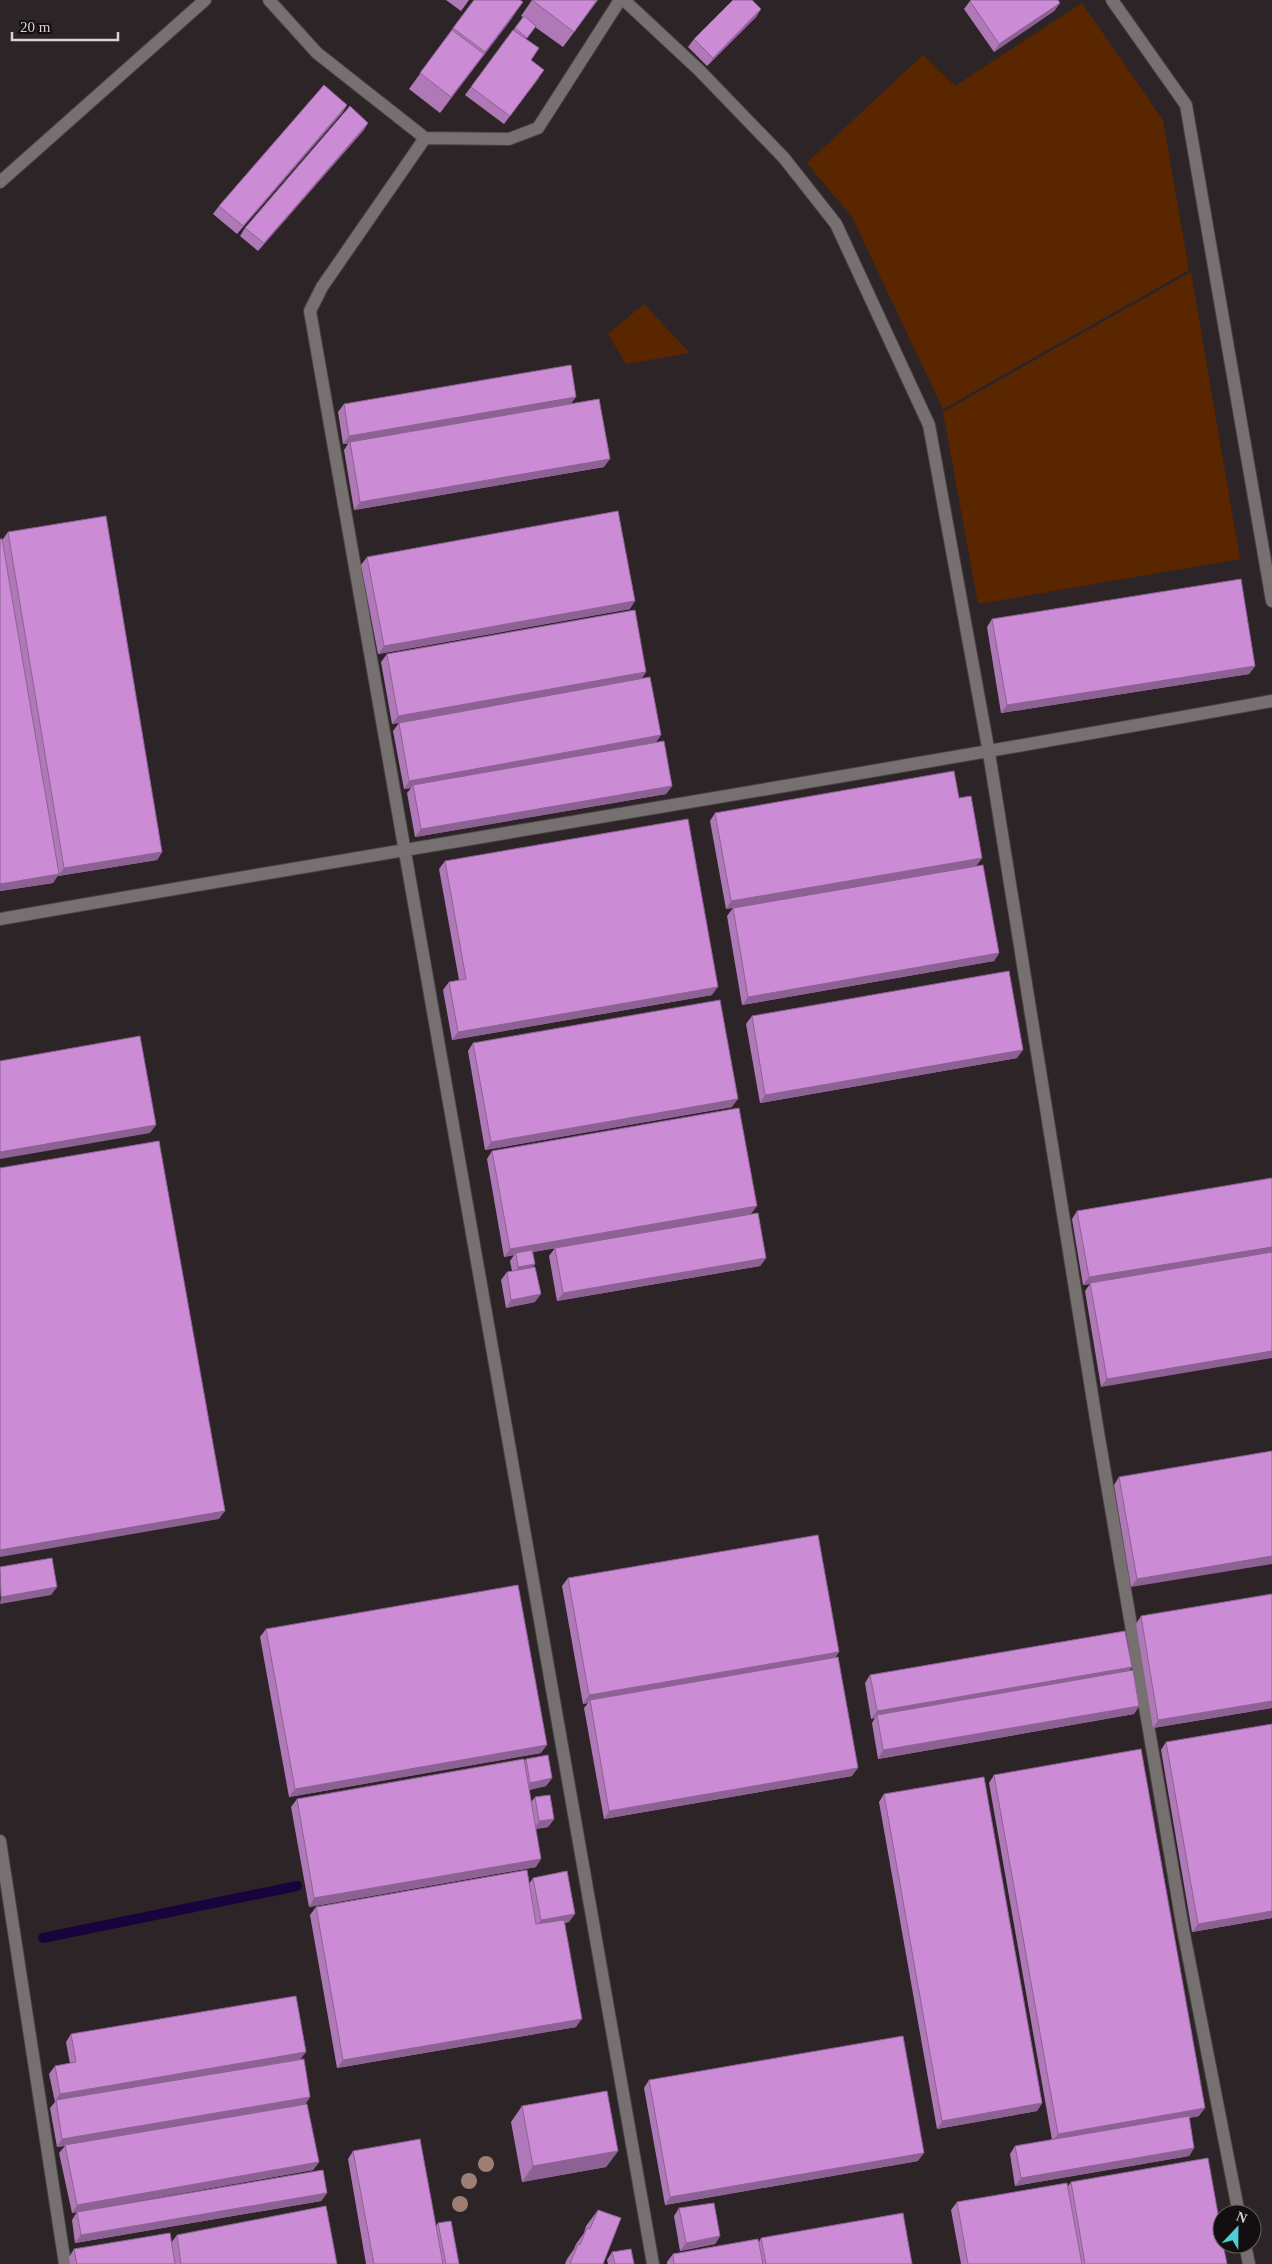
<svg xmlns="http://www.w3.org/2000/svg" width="1272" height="2264" viewBox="0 0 1272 2264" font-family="Georgia,serif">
	<rect width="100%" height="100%" fill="#2d2428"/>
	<path fill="#5a2600" d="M1082,3L1163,120L1189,270L943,409L852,217L807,163L923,55L955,86Z
		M1191,272L1240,559L978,604L943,412Z
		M644,304L690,353L626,364L608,334Z"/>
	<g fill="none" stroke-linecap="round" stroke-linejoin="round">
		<path stroke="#18033c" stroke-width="10" d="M43,1938L297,1886"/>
		<g stroke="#494044" stroke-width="14">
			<path id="minor" d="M269,0L317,53L425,138L509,139L538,128L620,0
				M624,0L699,70L784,158L836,224L929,425L989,753L1098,1432L1183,1929L1239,2214
				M1112,0L1186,105L1272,601
				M425,138L322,287L310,311L653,2264
				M0,182L205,0
				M0,919C424,845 849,778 1272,701
				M0,1841L65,2264
				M1245,2244L1249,2264"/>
		</g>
		<use href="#minor" stroke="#767070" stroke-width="12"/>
	</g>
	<g fill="#9c7f72">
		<circle cx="486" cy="2164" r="8"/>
		<circle cx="469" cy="2181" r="8"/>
		<circle cx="460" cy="2204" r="8"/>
	</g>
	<path fill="#af78b7" d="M446,0H469L461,11Z
		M532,0H598L563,47L535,27L526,39L531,60L539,78L504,124L465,95L523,17L521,16Z
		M970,1L1060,3L1054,11L994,52L964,9Z
		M761,9L756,17L707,66L688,47L694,39Z
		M512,18L440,113L409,89L453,28Z
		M347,105L342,113L237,234L213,214L219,206Z
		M368,123L363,131L258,251L240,236L245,228Z
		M344,404H571L604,467L354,510L344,450L348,444H343L338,412Z
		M8,532L162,852L157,860L58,876V875L53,883L0,891V539H3Z
		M367,557L630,609L378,654L361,565Z
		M992,619L1255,666L1249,674L1001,713L987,627Z
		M387,654L641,679L661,735L656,742L672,786L666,794L415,837L407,793L411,788L404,789L393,731L399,723L392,724L381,662Z
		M959,798L982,858L976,866L726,909L710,821L715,813Z
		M445,861L712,995L452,1040L443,990L449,982L459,980L439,869Z
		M733,908L999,953L994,961L742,1005L727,916Z
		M752,1016L1017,1058L760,1103L746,1024Z
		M473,1043L732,1107L485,1150L468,1051Z
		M492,1151L751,1214L533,1252L535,1264L532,1268L535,1302L506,1308L501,1280L507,1272L512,1271L510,1261L514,1255L504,1257L487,1159Z
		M1272,1178L1101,1387L1085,1291L1090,1284L1083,1285L1072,1219L1077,1211Z
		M555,1248L766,1258L760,1266L557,1301L549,1256Z
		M1272,1451L1131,1587L1114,1485L1119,1477Z
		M568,1578L835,1658L852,1776L604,1819L584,1708L588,1703L583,1704L562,1586Z
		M1272,1594V1708L1153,1728L1136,1624L1141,1616Z
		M266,1629L541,1753L289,1797L260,1637Z
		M1132,1667L1129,1671L1139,1706L1134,1714L878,1759L872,1723L875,1718L871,1719L865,1683L870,1675Z
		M1166,1742L1272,1918L1192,1932L1161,1750Z
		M526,1759L552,1778L546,1786L529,1790L531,1802L535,1797L554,1819L548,1827L536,1829V1867L309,1907L291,1807L297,1799L524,1762Z
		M994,1775L1199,2116L1189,2118L1194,2148L1189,2156L1015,2186L1010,2154L1015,2146L1052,2140L989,1783Z
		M884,1794L1042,2103L1037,2111L937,2129L879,1802Z
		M533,1878L569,1922L565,1923L576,2027L337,2068L310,1915L316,1907L529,1884Z
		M71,2034L301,2060L310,2097L305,2104L319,2162L313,2170L97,2208L327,2193L321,2201L75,2243L72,2220L77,2212L72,2213L59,2153L65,2146L57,2147L50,2108L55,2102L49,2074L55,2066L70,2064L66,2042Z
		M649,2080L918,2161L665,2205L644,2088Z
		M522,2106L618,2151L606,2167L522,2182L511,2122Z
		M353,2151L436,2226L438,2223L459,2264H366L348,2159Z
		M1071,2182L1227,2264H961L951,2210L957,2202L1068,2186Z
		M679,2208L720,2236L715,2244L680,2251L674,2216Z
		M598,2210L603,2264H565L567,2259L574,2249L576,2244L584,2233L586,2226Z
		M177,2235L337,2264H70L69,2257L74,2249L171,2243Z
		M761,2238L912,2264H667V2262L673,2254L759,2242Z
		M612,2252L634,2264H608L607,2260Z"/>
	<path fill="#8e6195" d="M523,2L512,18L440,113L451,97Z
		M1060,3L1054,11L994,52L999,44Z
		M761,9L756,17L707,66L713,58Z
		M347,105L342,113L237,234L243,226Z
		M368,123L363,131L258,251L264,243Z
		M576,397L570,405L350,442L348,444H343L349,436Z
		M610,459L604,467L354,510L360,502Z
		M635,601L630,609L378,654L384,646Z
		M1255,666L1249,674L1001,713L1007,705Z
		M646,672L641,680L392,724L398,716Z
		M661,735L655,743L413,785L411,788L404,789L409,781Z
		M672,786L666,794L415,837L421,829Z
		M162,852L157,860L58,876L64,868Z
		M982,858L976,866L726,909L731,901Z
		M59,874L53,883L0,891V884Z
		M999,953L994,961L742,1005L748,997Z
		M718,987L712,995L452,1040L458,1032Z
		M1023,1050L1017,1058L760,1103L765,1095Z
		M738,1099L732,1107L485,1150L491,1142Z
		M156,1125L150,1133L0,1159V1152Z
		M757,1206L751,1214L516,1255V1253L514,1255L504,1257L510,1249Z
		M1272,1247V1254L1083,1285L1089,1277Z
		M766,1258L760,1266L557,1301L563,1293Z
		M535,1264L529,1272L513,1275L518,1267Z
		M541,1294L535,1302L506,1308L511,1300Z
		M1272,1351V1358L1101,1387L1107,1379Z
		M225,1511L219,1519L0,1557V1550Z
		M1272,1556V1564L1131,1587L1137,1579Z
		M57,1587L51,1595L0,1604L1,1597Z
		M839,1652L834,1660L590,1700L588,1703L583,1704L589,1695Z
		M1132,1667L1126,1675L877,1715L875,1718L871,1719L877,1711Z
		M1272,1701V1708L1153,1728L1158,1720Z
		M1139,1706L1134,1714L878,1759L883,1750Z
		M547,1745L541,1753L289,1797L295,1789Z
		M858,1768L852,1776L604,1819L609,1811Z
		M552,1778L546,1786L524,1791L530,1783Z
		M554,1819L548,1827L534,1829L539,1821Z
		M541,1859L536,1867L309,1907L314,1898Z
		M1272,1911V1918L1192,1932L1198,1924Z
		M575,1914L569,1922L535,1928L541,1920Z
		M582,2019L576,2027L337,2068L343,2060Z
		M306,2052L300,2060L56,2100L54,2102L60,2094Z
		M310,2097L305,2105L57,2147L62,2139Z
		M1042,2103L1037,2111L937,2129L942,2121Z
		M1205,2108L1199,2116L1052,2142L1058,2134Z
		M1194,2148L1189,2156L1015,2186L1021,2178Z
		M618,2151L606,2167L522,2182L533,2166Z
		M924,2153L918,2161L665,2205L670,2197Z
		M319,2162L313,2170L72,2213L77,2205Z
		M327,2193L321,2201L75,2243L81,2235Z
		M720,2236L715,2244L680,2251L686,2243Z"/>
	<path fill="#cb8bd5" stroke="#8e6195" d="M474,0H520L523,2L485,52L453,28Z
		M532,0H597L574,32Z
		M733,0H752L761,9L713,58L694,39Z
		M971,0H1058L1060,3L999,44L970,1Z
		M524,16L536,26L527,38L515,28Z
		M452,30L484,54L451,97L420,73Z
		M513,30L539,48L531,60L544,70L510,116L471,87Z
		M324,85L347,105L243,226L219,206Z
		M350,106L368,123L264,243L245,228Z
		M571,365L576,397L349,436L344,404Z
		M599,399L610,459L360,502L350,442Z
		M618,511L635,601L384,646L367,557Z
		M106,516L162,852L64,868L8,532Z
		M0,539H2L59,874L0,884Z
		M1241,579L1255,666L1007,705L992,619Z
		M635,610L646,672L398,716L387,654Z
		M650,677L661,735L409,781L399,723Z
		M664,741L672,786L421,829L413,785Z
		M954,771L959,798L971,796L982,858L731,901L715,813Z
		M688,819L718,987L458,1032L449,982L466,979L445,861Z
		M983,865L999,953L748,997L733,908Z
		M1009,971L1023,1050L765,1095L752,1016Z
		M720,1000L738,1099L491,1142L473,1043Z
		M140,1036L156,1125L0,1152V1061Z
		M739,1108L757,1206L510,1249L492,1151Z
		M159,1141L225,1511L0,1550V1168Z
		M1272,1178V1247L1089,1277L1077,1211Z
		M758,1213L766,1258L563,1293L555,1248Z
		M532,1250L535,1264L518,1267L516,1253Z
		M1272,1252V1351L1107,1379L1090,1283Z
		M535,1267L541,1294L511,1300L507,1272Z
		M1272,1451V1556L1137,1579L1119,1477Z
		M818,1535L839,1652L589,1695L568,1578Z
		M52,1558L57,1587L1,1597L0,1567Z
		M518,1585L547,1745L295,1789L266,1629Z
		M1272,1594V1701L1158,1720L1141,1616Z
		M1125,1631L1132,1667L877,1711L870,1675Z
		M838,1657L858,1768L609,1811L590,1700Z
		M1133,1670L1139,1706L883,1750L877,1715Z
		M1272,1724V1911L1198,1924L1166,1742Z
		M1141,1749L1205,2108L1058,2134L994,1775Z
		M548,1755L552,1778L530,1783L526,1759Z
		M524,1759L541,1859L314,1898L297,1799Z
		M984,1777L1042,2103L942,2121L884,1794Z
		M550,1795L554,1819L539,1821L535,1797Z
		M527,1870L536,1924L564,1920L582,2019L343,2060L316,1907Z
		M567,1871L575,1914L541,1920L533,1878Z
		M296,1996L306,2052L60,2094L55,2066L76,2062L71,2034Z
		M903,2036L924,2153L670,2197L649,2080Z
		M304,2059L310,2097L62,2139L56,2100Z
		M607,2091L618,2151L533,2166L522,2106Z
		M307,2104L319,2162L77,2205L65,2145Z
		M1189,2116L1194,2148L1021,2178L1015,2146Z
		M420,2139L443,2264H374L353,2151Z
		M1208,2158L1222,2236V2244H1223L1227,2264H1085L1071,2182Z
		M323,2170L327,2193L81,2235L77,2212Z
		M1067,2183L1082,2264H968L957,2202Z
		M714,2203L720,2236L686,2243L679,2208Z
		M326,2206L337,2264H181L177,2235Z
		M598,2210L621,2218L603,2264H570L578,2244L580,2245L587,2228L590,2229Z
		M903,2213L912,2264H766L761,2238Z
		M451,2221L459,2264H446L438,2223Z
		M170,2233L175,2264H77L74,2249Z
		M758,2239L763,2264H674L673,2254Z
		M631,2249L634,2264H615L612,2252Z"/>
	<g transform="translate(1237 2229) rotate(22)"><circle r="24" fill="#130f10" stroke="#625d5f"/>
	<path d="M0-4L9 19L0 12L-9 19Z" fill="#52ccd5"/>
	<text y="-8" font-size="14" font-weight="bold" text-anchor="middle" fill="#d9d3d5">N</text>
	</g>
	<path d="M12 32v8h106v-8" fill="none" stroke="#d9d3d5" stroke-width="2.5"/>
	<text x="20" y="32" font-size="15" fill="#d9d3d5" stroke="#130f10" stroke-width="4" paint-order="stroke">20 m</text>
</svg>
